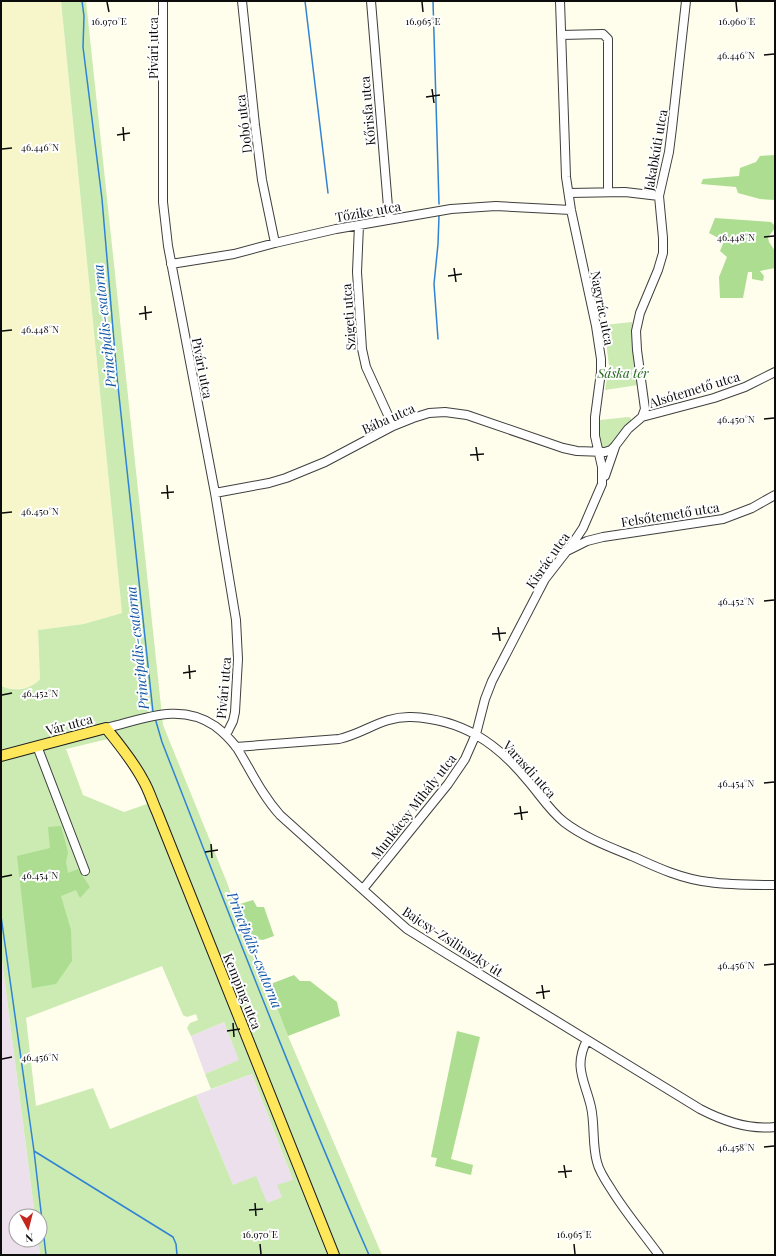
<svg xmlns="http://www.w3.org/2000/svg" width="776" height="1256" viewBox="0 0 776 1256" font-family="'Playfair Display',serif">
	<rect width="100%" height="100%" fill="#fffdeb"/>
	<path fill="#ece0ec" d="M1,953L35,1216H16V1240H38L40,1255H1Z
		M224,1022L240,1060L205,1074L191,1036Z
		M252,1074L293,1180L282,1197L267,1203L233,1185L196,1095Z"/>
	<path fill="#f6f6ca" d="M1,1H61L122,613L84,624L38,630L40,679L36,684L27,688L16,689L6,688L1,686Z"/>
	<path fill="#cbebb3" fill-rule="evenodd" d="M61,1H86L163,725L228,885L236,910L268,985L288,1036L382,1255H40L38,1240H40V1216H35L1,953V686C14,692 31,690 40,679L38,630L84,624L122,613ZM108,739L135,775L147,804L124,812L83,795L66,749ZM162,966L183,1015L187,1017L196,1014L198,1020L190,1023L187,1028L191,1036L224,1022L239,1060L205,1074L211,1089L252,1074L293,1180L277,1185L282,1197L267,1203L256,1176L233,1185L196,1095L110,1129L93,1088L36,1106L26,1018Z
		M632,322L638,385L605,390L609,366L604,325Z
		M628,417L631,418V422L610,448H603L601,447L599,432L600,420Z"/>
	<path fill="#acdd91" d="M775,155V200L760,199L738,193L736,187L701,184L703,179L739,176L740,168L756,162L760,156Z
		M715,218L771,222L775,226V228L768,237L769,242L775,251V268L760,271L764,276L763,281L752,279V272H748L743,298H720L719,277L727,257L720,251L724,241L709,233Z
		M61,826L68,852L66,862L68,873L78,869L90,887L80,898L76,890L61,896L71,930L72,961L56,984L32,988L17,856L50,848L48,827Z
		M253,900L257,907H264L274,936L263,940L248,938L236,910L240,904Z
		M294,975L300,981H310L337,1002L340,1016L288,1036L268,985Z
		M457,1031L480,1037L451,1159L473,1165L471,1175L435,1166L437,1158L431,1157Z"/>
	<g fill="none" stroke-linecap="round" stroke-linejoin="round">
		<path stroke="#3083d4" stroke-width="1.5" d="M82,1L84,16L83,47L102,199L117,377L153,712
			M305,1L328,193
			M433,1L439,204
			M438,339L434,284L438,244L439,216
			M155,718L162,742C229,914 295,1086 369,1255
			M1,916L34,1151L46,1255
			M34,1151L173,1237L176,1244L177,1255"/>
		<g stroke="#3f3f3f" stroke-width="10">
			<path id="minor" d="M163,1V202L168,246L215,493L236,620L238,659L235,712L233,721L226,735
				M242,1L255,125L262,180L275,243
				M371,1L389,219
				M561,35L603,34L608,39V191
				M569,193L625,192L659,196
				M359,225L357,272L362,349L366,367L393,426
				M171,264L234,254L275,243L336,229L451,209L496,206L571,210
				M642,417L714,398L745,387L775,372
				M605,476L615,447
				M215,493L269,483L286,478L325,462L393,426L413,418L429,413L445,412L467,415L563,448L577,451L605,452L611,450L615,446L628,429L642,417L645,409L637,350L636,331L640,313L658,270L663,253V238L659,196L669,152L672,128L686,1
				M569,550L587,541L603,537L723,519L752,508L775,495
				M106,728C144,719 180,702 215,726C223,732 231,740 237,748C251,771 262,795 280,815L399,922L407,929L447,954L700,1109C723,1121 748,1130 775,1127
				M37,746L85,871
				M236,747L339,739C365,733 383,716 411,717C462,719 497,743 528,781C540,795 550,811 564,822C585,838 610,847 634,857C658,868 682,879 709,882C730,885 753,885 775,885
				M363,889L448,784L465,759L476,734L485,699L492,681L545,579L573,543L583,528L602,484V467L595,436V417L601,372V359L596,326L571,210L566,177L560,1
				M587,1040C573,1067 585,1081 591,1107C595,1125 592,1144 597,1162C599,1171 605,1180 611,1189C625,1212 643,1233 659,1255"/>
		</g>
		<g stroke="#1d1d1d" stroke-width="12">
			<path id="major" d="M1,756L106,728C119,744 133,761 143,780C149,790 152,801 157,812L334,1255"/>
		</g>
		<use href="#minor" stroke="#fff" stroke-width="8"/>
		<use href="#major" stroke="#ffe75b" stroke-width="10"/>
	</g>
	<path fill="none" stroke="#0c0c0c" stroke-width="1.5" d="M107,2L109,12M422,2L423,12M736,2L737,12M764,55L774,54M432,89L434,103M426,97L440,95M123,127L124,141M117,135L130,133M2,149L12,148M764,237L774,236M454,268L456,282M448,276L462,274M145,306L146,320M139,314L152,312M2,331L12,330M764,419L774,418M476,447L478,461M470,455L484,454M167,485L168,499M161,493L174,492M2,513L12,512M764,601L774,600M498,627L500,641M492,634L506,633M189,665L190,679M183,673L196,671M2,695L12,693M764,783L774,782M520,806L522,820M514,814L528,812M211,844L212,858M205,852L218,850M2,877L12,875M764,965L774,964M542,985L544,999M536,993L550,991M233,1023L234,1037M227,1031L240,1029M2,1059L12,1057M764,1147L774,1146M564,1165L566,1178M558,1172L572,1171M255,1203L256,1216M249,1210L263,1209M260,1244L261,1254M574,1244L575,1254"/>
	<g text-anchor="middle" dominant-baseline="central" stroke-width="4" stroke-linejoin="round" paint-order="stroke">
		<g font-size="13" fill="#0c0c0c" stroke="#fff">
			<text transform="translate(152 48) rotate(-90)">Pivári utca</text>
			<text transform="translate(367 111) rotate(-95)">Kőrisfa utca</text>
			<text transform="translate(243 124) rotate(-97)">Dobó utca</text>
			<text transform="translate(655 150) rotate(-80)">Jakabkúti utca</text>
			<text transform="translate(368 211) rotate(-10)">Tőzike utca</text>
			<text transform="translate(603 308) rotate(79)">Nagyrác utca</text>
			<text transform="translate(348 317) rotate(-94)">Szigeti utca</text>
			<text transform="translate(203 368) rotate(79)">Pivári utca</text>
			<text transform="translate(694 389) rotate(-17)">Alsótemető utca</text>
			<text transform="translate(388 418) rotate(-24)">Bába utca</text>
			<text transform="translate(670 514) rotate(-9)">Felsőtemető utca</text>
			<text transform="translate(547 560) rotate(-55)">Kisrác utca</text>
			<text transform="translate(223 688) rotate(-85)">Pivári utca</text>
			<text transform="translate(69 724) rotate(-15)">Vár utca</text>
			<text transform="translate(530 769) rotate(48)">Varasdi utca</text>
			<text transform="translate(413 806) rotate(-52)">Munkácsy Mihály utca</text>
			<text transform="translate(453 941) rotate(33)">Bajcsy-Zsilinszky út</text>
			<text transform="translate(243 991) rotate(68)">Kemping utca</text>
		</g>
		<g font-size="13" font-style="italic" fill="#226719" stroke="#fff">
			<text x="623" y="372">Sáska tér</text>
		</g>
		<g font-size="14" font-style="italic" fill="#0f54a4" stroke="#fff">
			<text transform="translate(104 326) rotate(-96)">Principális-csatorna</text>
			<text transform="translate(137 648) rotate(-96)">Principális-csatorna</text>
			<text transform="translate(255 950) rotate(68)">Principális-csatorna</text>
		</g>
	</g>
	<g font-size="10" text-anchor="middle" fill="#0c0c0c" stroke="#fff" stroke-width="4" stroke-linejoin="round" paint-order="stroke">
		<text x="109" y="25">16.970°E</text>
		<text x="423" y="25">16.965°E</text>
		<text x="737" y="25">16.960°E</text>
		<text x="736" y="59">46.446°N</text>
		<text x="40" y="151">46.446°N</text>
		<text x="736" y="241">46.448°N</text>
		<text x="40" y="333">46.448°N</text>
		<text x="736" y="423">46.450°N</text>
		<text x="40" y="515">46.450°N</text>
		<text x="736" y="605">46.452°N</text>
		<text x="40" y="697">46.452°N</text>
		<text x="736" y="787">46.454°N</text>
		<text x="40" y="879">46.454°N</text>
		<text x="736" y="969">46.456°N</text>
		<text x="40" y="1061">46.456°N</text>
		<text x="736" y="1151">46.458°N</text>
		<text x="260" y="1238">16.970°E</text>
		<text x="574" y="1238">16.965°E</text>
	</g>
	<rect width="776" height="1256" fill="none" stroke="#0c0c0c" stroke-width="4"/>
	<g transform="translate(28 1228) rotate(173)"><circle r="19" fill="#ffffff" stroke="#9e9e9e"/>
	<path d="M0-3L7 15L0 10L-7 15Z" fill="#c3261d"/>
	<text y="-6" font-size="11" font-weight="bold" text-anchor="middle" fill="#0c0c0c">N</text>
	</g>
</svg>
